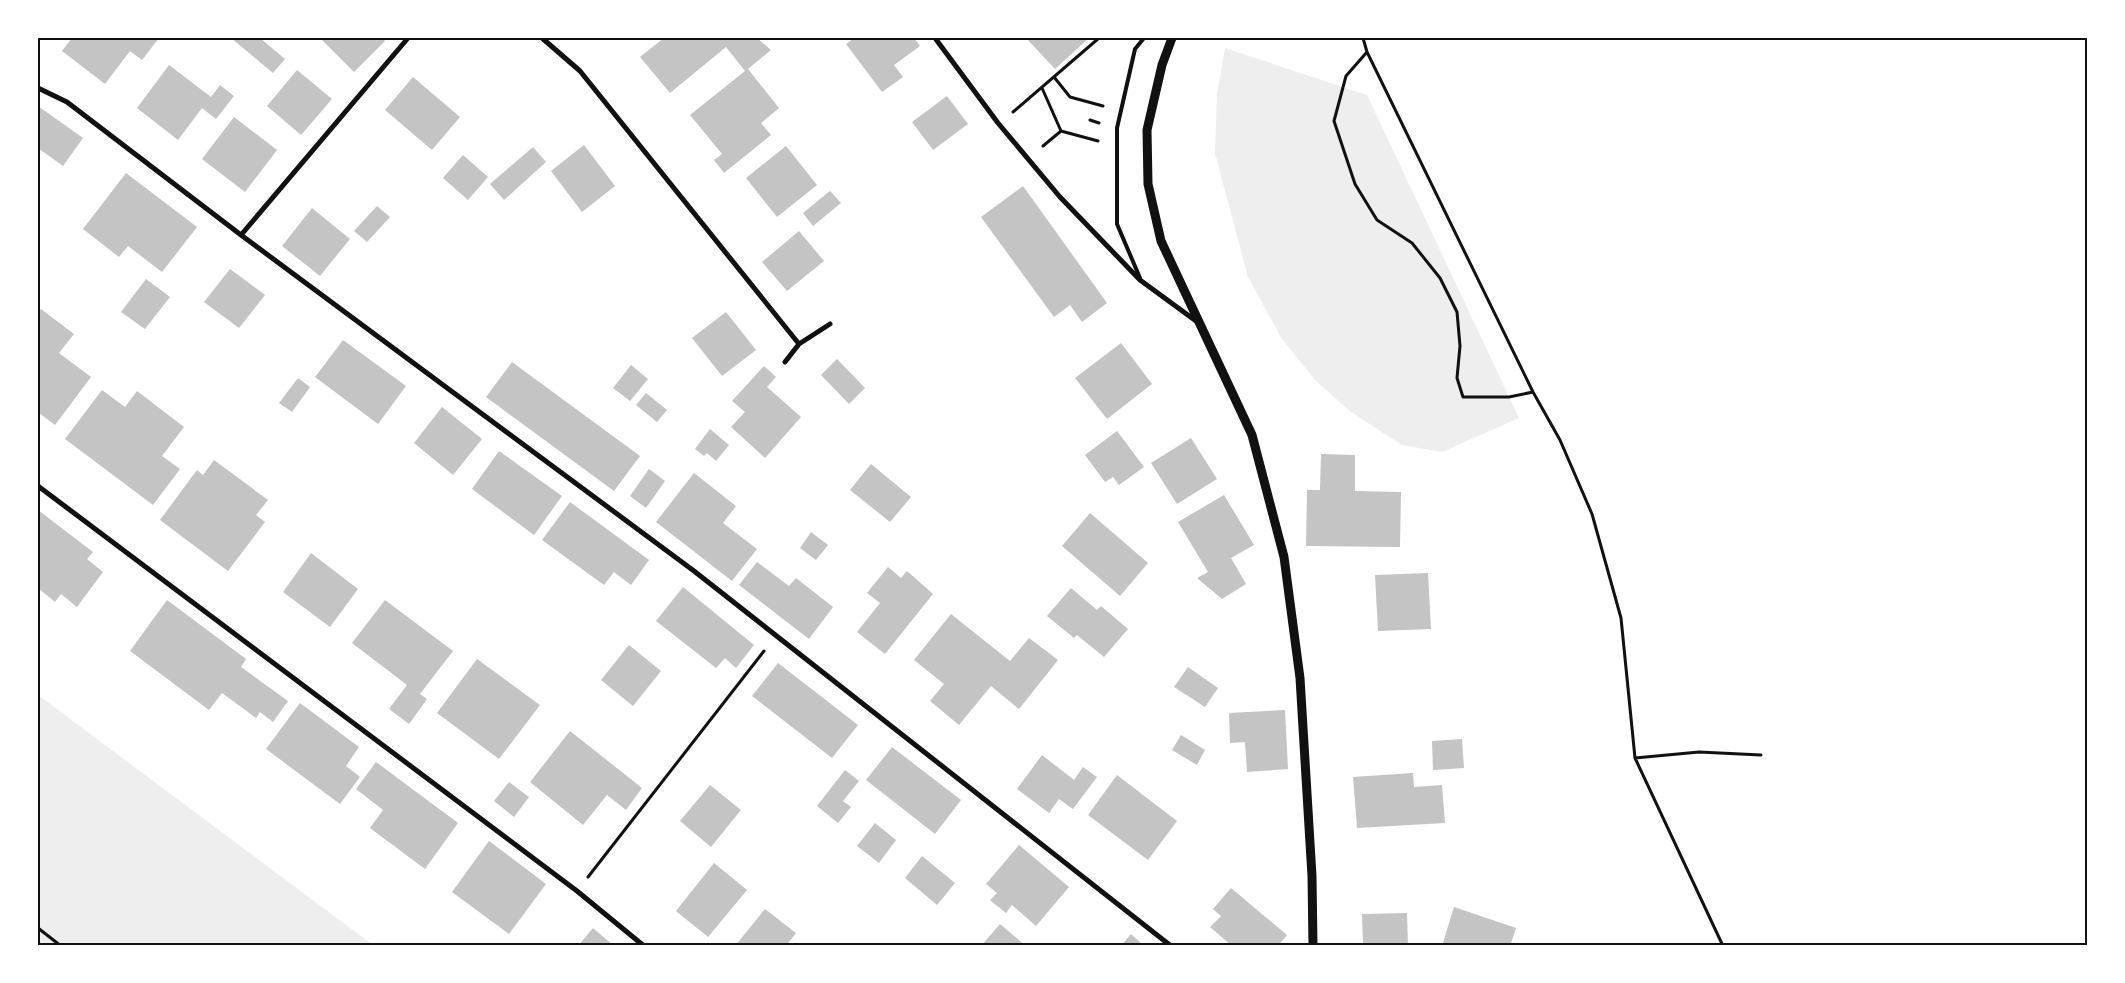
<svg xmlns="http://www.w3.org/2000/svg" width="2125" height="983" viewBox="0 0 2125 983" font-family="'Noto Sans',sans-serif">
	<rect width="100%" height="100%" fill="#fff"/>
	<path fill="#eee" d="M1225,48L1367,95L1519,418L1442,452L1402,445L1351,412L1316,381L1282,339L1248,277L1215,153L1217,94Z
		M38,695L373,945H38Z"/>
	<path fill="#c4c4c4" d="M72,38H135L138,40L141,38H159L142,60L130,51L105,84L62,51Z
		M231,38H260L285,59L273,73Z
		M320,38H381L385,41L354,72Z
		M664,38H757L771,50L748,69L779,108L761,123L771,135L724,173L714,160L722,154L690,115L745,71L726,47L670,93L640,57Z
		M854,38H914L920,46L894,65L903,77L882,92L846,44Z
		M1026,38H1089L1055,69Z
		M169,65L211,97L220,85L234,96L216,119L202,108L178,140L137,108Z
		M297,70L332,99L301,135L267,106Z
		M413,77L460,117L432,150L385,110Z
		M947,96L968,124L933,150L912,122Z
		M38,106L83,138L63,166L38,148Z
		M234,117L277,150L245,192L202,159Z
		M584,145L615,186L582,212L551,171Z
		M786,146L817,185L777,217L746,178Z
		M533,147L546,162L504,200L490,184Z
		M463,155L488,177L468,200L443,178Z
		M126,173L197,227L162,272L128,246L119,257L83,229Z
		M1023,186L1107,303L1082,322L1070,305L1054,317L981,217Z
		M830,191L841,203L813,226L803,213Z
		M377,206L390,217L367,242L354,231Z
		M312,208L350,239L320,276L282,246Z
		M799,231L824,261L787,291L762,262Z
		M230,269L265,295L239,328L204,302Z
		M146,279L170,297L145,329L121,312Z
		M41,309L74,334L59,353L91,377L55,425L38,412V314Z
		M726,312L756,350L722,376L692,338Z
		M343,340L406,386L378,424L315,377Z
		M1121,343L1152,384L1107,419L1075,378Z
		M837,359L865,388L849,404L821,375Z
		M512,362L640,456L614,491L486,397Z
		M631,365L648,379L630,401L613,388Z
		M764,366L776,377L767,387L801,417L765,458L731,427L745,412L732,401Z
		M298,378L310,387L292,412L279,403Z
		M102,390L125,407L137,391L184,427L162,456L180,469L153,505L65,439Z
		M646,393L667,410L657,422L636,405Z
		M442,407L482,439L453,475L414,443Z
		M710,429L729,445L716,461L707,453L704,456L695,449Z
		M1117,431L1144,467L1119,485L1113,477L1105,482L1085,455Z
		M1191,438L1217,479L1177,504L1151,463Z
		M499,451L562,496L534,535L472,489Z
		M1321,454L1355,455V491L1401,492L1400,547L1306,546L1307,490H1320Z
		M214,460L268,500L256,515L265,522L228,571L160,520L197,470L203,475Z
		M871,464L911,497L890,522L850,490Z
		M649,469L665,481L646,508L630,496Z
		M694,473L736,506L723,523L757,549L732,581L656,522Z
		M1224,495L1254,545L1231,558L1246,584L1222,599L1197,578L1208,572L1178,522Z
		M570,502L649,560L631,585L614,572L604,585L542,540Z
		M38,510L93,552L87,559L103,572L77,607L61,594L55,602L38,588Z
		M1090,513L1148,563L1120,596L1062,546Z
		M811,532L828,545L816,560L800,548Z
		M311,553L358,589L330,627L283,592Z
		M757,562L789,586L796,578L833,607L809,639L739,585Z
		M888,567L901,578L907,571L933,594L885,654L857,632L880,603L867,593Z
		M1428,573L1431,629L1378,631L1375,575Z
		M683,587L754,645L736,668L725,658L716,668L656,621Z
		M1071,588L1097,610L1101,606L1128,629L1104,657L1077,635L1074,638L1047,616Z
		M167,600L246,659L241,667L288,701L273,722L260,712L256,718L222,693L209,710L130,651Z
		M385,600L453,651L420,694L427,699L409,724L389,709L407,685L352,643Z
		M951,614L1010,661L1029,638L1058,660L1019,709L991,686L959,725L930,701L944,684L914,660Z
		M629,645L661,671L633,706L601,680Z
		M477,659L540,705L499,759L437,713Z
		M778,663L858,725L832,758L752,696Z
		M1188,667L1218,688L1205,707L1174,687Z
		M300,703L359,747L346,766L360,777L340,804L266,749Z
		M1285,710L1288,769L1247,772L1245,742L1230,743L1229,713Z
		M570,731L642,788L626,810L607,795L583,825L530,782Z
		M1181,735L1205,750L1197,765L1172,750Z
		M1462,739L1464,768L1433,770L1432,741Z
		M892,747L961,800L935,834L866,780Z
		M1042,755L1074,780L1083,767L1097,777L1073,809L1059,799L1049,813L1017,789Z
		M376,762L458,823L425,869L370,828L383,810L356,789Z
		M845,770L859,781L843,801L851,807L838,823L817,806Z
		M1413,773L1414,787L1442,785L1445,823L1357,828L1353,777Z
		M1117,775L1177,821L1148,860L1088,815Z
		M509,782L529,797L514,817L494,801Z
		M710,785L741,810L711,847L680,821Z
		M875,823L896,840L879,863L857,846Z
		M489,841L546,884L509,934L452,892Z
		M1019,845L1069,887L1036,926L1012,905L1006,913L990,900L997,893L986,884Z
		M922,856L955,883L937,905L905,878Z
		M714,863L747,890L708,937L676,911Z
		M1231,888L1287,935L1278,946H1232L1210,927L1221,916L1213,909Z
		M1454,907L1516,928L1510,946H1442Z
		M765,909L796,933L786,946H735Z
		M1407,913L1408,946H1363L1362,914Z
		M1000,924L1026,946H981Z
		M593,928L614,946H578Z
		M1131,934L1144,946H1121Z"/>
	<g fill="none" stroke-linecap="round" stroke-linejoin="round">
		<path stroke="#111" stroke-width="3" d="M1363,38L1367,52L1533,392L1560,440L1592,514L1621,618L1635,758L1723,946
			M1367,52L1346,76L1334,121L1355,184L1377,220L1412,243L1440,278L1457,312L1460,346L1457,378L1463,397H1509L1533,392
			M1054,77L1070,97L1103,106
			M1042,88L1061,131
			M1013,112L1099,38
			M1090,120L1099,123
			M1043,146L1061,131L1098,141
			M1635,758L1699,752L1761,755
			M588,877L764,651
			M38,928L61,946"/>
		<path stroke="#111" stroke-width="4" d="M1140,278L1117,224V128L1135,49L1144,38"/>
		<path stroke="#111" stroke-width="5" d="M542,38L580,71L799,344
			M935,38L998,123L1060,197L1140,280L1196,321
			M38,88L67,102L241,235L694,571L1171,946
			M241,235L408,38
			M785,362L799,344L830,324
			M38,486L577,891L644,946"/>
		<path stroke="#111" stroke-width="9" d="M1172,38L1162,65L1147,130L1148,184L1161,241L1252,435L1284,557L1300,678L1312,876L1313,946"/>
	</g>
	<rect width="2125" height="983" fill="none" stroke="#ffffff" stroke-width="78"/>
	<rect x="39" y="39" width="2047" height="905" fill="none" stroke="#111" stroke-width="2"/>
</svg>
